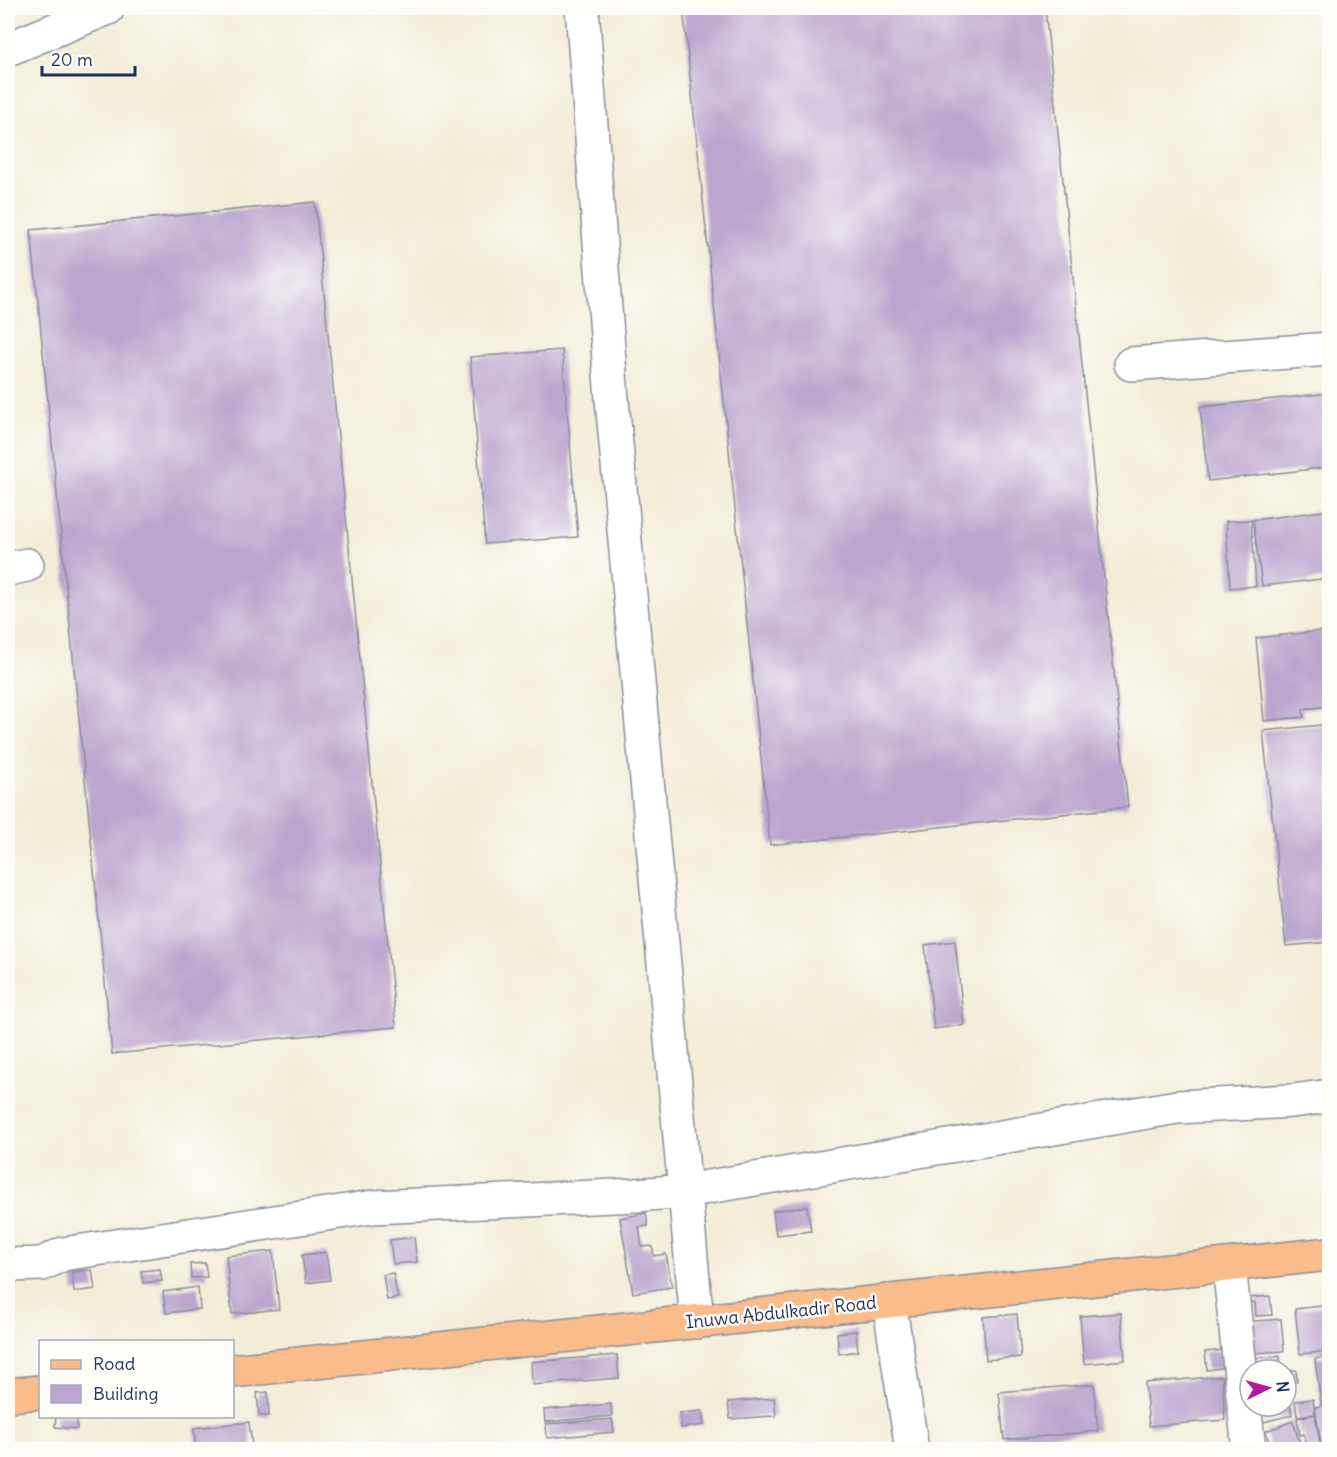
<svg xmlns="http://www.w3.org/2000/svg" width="1337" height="1457" viewBox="0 0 1337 1457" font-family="Delius,sans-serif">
	<rect width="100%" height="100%" fill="#fdfcf7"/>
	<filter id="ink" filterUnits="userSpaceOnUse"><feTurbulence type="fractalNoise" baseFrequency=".0167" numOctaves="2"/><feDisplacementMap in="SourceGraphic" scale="12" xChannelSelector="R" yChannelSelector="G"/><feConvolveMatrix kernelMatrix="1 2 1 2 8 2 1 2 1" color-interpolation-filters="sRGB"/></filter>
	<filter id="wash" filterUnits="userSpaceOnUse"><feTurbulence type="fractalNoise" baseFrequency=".008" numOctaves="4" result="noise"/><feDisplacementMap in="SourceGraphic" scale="24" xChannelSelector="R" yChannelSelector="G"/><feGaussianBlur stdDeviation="1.35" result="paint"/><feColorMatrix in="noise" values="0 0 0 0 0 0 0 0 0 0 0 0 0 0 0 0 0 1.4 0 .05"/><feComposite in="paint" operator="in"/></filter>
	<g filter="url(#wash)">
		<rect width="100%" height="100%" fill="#f3edd8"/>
		<g id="blocks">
			<path fill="#bca6cf" d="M683,8H1045L1128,807L770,845Z
				M315,202L396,1027L112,1054L31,230Z
				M562,350L578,537L485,544L470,357Z
				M1330,393V467L1208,481L1200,407Z
				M1330,510V578L1262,586L1253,520Z
				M1251,520L1256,586L1230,588L1226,521Z
				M1321,631L1329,706L1303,709L1304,717L1264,721L1256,638Z
				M1330,724V942L1286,946L1263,731Z
				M955,941L964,1025L934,1029L925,945Z
				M807,1206L811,1231L776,1235L773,1211Z
				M646,1213L648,1226L639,1227L642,1247L652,1246L654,1256L666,1254L672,1287L633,1293L620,1218Z
				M414,1237L417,1262L393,1264L390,1240Z
				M273,1251L279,1309L232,1314L226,1256Z
				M326,1252L330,1280L306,1283L302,1255Z
				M205,1263L207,1277L191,1278L190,1264Z
				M160,1269L162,1281L143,1283L141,1271Z
				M92,1270L95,1289L74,1292L72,1272Z
				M393,1273L398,1298L387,1300L383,1275Z
				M198,1287L200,1309L166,1313L163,1292Z
				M1270,1296L1272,1315L1256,1316L1255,1302L1247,1303V1298Z
				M1330,1305V1351L1300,1354L1295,1309Z
				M1121,1313L1125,1360L1084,1364L1080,1316Z
				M1017,1314L1021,1357L986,1360L983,1317Z
				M1281,1319L1284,1351L1243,1354L1241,1322Z
				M856,1331L858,1351L839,1354L837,1333Z
				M1225,1350L1228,1367L1207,1370L1205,1352Z
				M617,1355L619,1378L532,1385L531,1362Z
				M1280,1356L1281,1370H1254L1253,1358Z
				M1328,1356L1330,1402L1321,1404L1315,1359Z
				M1296,1370L1297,1381L1286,1382V1371Z
				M1222,1376L1225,1420L1149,1426L1145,1383Z
				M1094,1384L1098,1431L1004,1440L999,1392Z
				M1286,1389L1292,1415L1263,1422L1259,1406H1286Z
				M268,1392L269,1416H259L257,1393Z
				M774,1398L776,1416L730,1419L728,1402Z
				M1313,1399L1315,1414L1297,1416L1295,1401Z
				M611,1404L612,1416L545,1422L544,1410Z
				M1330,1404V1450H1322L1315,1407Z
				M702,1411L704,1425L681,1428L680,1413Z
				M1315,1414L1321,1450H1306L1304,1434L1300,1435L1297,1418Z
				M56,1416H77V1429L55,1427Z
				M612,1419L614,1432L547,1438L546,1424Z
				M1293,1421L1302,1450H1271L1266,1431Z
				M249,1422L252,1446L221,1450H196L194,1428Z"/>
		</g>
	</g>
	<g filter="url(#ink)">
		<use href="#blocks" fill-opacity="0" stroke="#878e9b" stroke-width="1.5"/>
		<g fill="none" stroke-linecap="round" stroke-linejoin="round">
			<g stroke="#878e9b" stroke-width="36">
				<path id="minor" d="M582,8L612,400L697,1322
					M8,49L108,8
					M1131,364L1330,349
					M8,569L27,565
					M8,1265L42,1264L63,1254L373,1207L636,1195L685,1191L1177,1107L1292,1101L1330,1096
					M1229,1265L1249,1450
					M889,1301L912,1450"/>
			</g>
			<g stroke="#878e9b" stroke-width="36">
				<path id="major" d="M232,1371L1330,1254
					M8,1395L40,1392"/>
			</g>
			<use href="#minor" stroke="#fff" stroke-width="33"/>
			<use href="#major" stroke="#f9bc8a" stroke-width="33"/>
		</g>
	</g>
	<g text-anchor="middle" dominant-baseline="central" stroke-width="5" stroke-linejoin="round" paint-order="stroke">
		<g font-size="18" fill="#1b2f5e" stroke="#fdfcf7">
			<text transform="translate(781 1312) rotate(-6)">Inuwa Abdulkadir Road</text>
		</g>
	</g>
	<rect width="1337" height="1457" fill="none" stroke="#fdfcf7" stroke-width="30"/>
	<rect x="39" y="1340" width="195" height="78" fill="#fdfcf7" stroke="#a3aaba" stroke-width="1.5"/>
	<rect x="51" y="1360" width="30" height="9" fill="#f9bc8a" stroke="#a3aaba" stroke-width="1.5"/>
	<text x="93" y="1370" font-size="18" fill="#1b2f5e">Road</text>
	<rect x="51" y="1385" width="30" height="18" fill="#bca6cf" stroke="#a3aaba" stroke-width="1.5"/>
	<text x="93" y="1400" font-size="18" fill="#1b2f5e">Building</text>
	<g transform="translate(1268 1388) rotate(85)"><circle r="28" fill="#fdfcf7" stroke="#a3aaba" stroke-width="1.5"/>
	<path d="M0-4.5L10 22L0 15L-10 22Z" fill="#b5179e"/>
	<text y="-9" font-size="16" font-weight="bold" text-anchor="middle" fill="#1b2f5e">N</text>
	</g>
	<path d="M42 66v9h93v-9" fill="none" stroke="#1b2f5e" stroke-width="3"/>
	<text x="51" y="66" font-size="18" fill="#1b2f5e" stroke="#fdfcf7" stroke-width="4.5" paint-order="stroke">20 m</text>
</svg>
